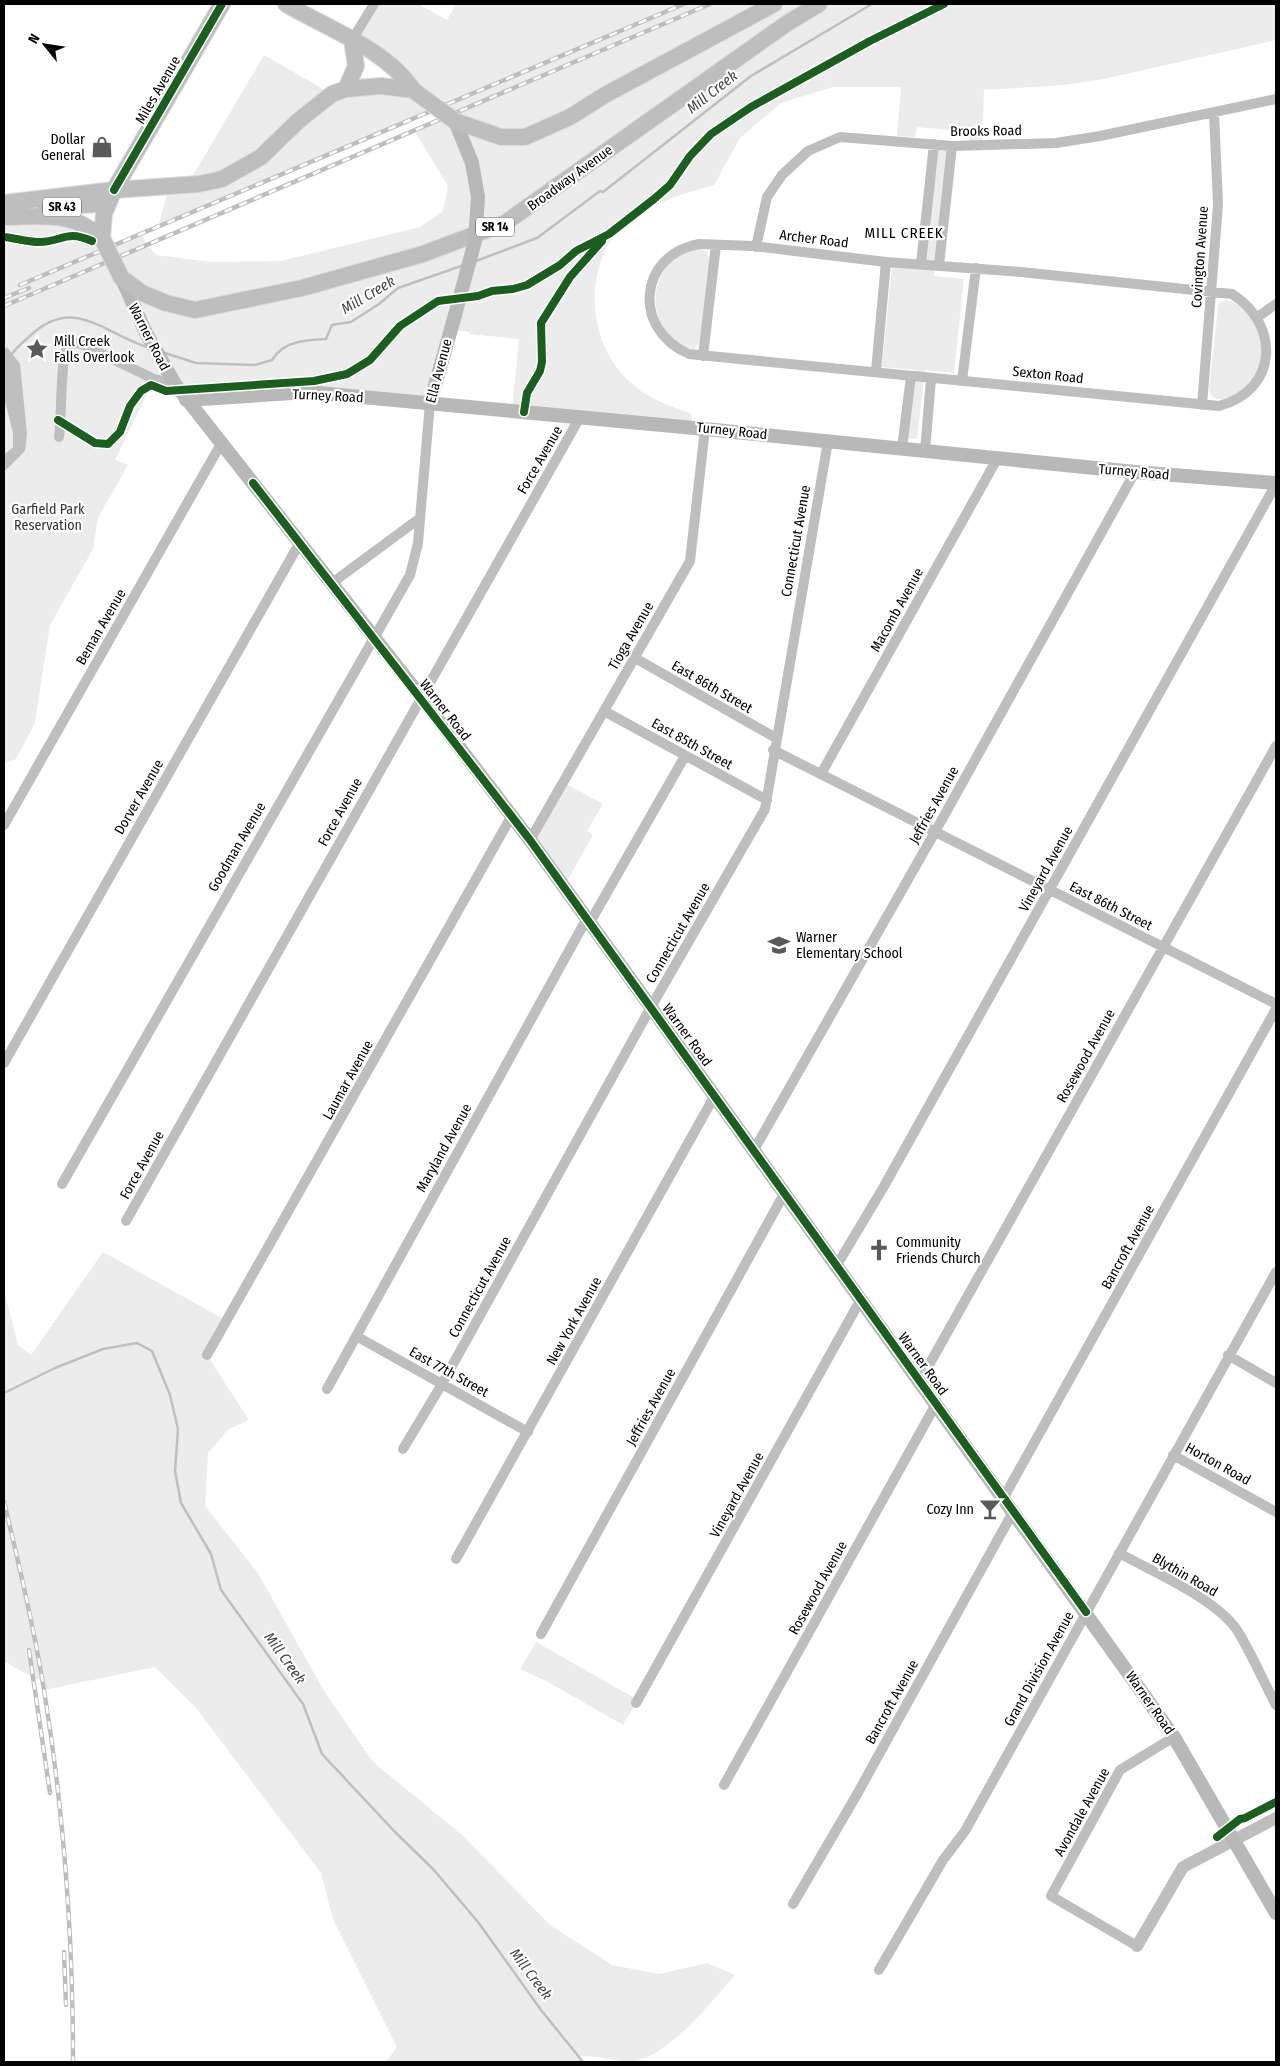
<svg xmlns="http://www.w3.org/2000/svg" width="1280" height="2066" viewBox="0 0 1280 2066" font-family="'Fira Sans Condensed',sans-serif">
	<rect width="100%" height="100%" fill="#fff"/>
	<path fill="#ececec" d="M374,4H418L447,20L456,4H1276V40L1104,79L1064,85L984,90L982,142L969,141V132L917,127L915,137L897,136L901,87H833L781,103L740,138L714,185C683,194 656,201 630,221C626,225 619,229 616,233C582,277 590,347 631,383C648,399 670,406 692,414L690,427L512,411L519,339L470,334V332L451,329L430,403L308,392L186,400L174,384L154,380L115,460L128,465L98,518L93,549L50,625L35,723L16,759L4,763V472L25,451L13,433V447L4,455V378L7,347L4,350V217L73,218L108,249L142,234L146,244L157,255L211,262L281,261L420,227L443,211L448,186L414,130L447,116L439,108L158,228L169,186L191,179L264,55L332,94L412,90L352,40Z
		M934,149L948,150L934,276L964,279L954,373L925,370L917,439L908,438L915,370L882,367L892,266L921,269Z
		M698,249L706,251L710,259L700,343L694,349C656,340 644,294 668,265C675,256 687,253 698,249Z
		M1226,300C1234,301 1239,305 1245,311C1259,323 1266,345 1261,363C1256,381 1232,407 1212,397L1209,389L1218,307L1219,303Z
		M563,782L603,804L587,831L593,835L563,888L530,840Z
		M103,1252L227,1321L207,1355L249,1420L229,1429L208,1453L205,1506L258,1573L324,1691L373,1762L461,1834L550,1925L612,1965L659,1974L707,1963L735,1975C712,2001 664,2063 628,2061C611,2061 595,2055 578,2056L583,2062H386L397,2047L333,1919L321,1873L196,1708L155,1667L44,1690L42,1679L33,1678L4,1661V1291L18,1345L31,1355Z
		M536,1642L638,1700L623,1725L548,1682L520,1669Z"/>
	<path fill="#bfbfbf" d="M7,347L20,364L27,434L25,451L4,472V455L13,447V433L4,397V350Z"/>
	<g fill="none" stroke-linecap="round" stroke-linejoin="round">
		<path stroke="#bfbfbf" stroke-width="2.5" d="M476,261L537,238L600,191L603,192L751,76L872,4
			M162,352L196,363L255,365L272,360C283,341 306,340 326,339L332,325L351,322L379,304L398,288L464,265
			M11,355C16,348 23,342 30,336C73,295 103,333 147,347
			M4,1393L55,1368L103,1349L137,1343L152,1351L170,1395L178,1429L175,1471L181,1503L211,1554L221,1590L303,1704L322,1754L395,1832L433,1869L478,1922L541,2010L583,2062"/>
		<g stroke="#dbdbdb" stroke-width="18">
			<path id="primary" d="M286,4C326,28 388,50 413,90
				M346,89L356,66L352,40
				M455,121L501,137H525L570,117L605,95L774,4
				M4,203L114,190L199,184L222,179L261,157L298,121L332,94L346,89L381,86L413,90
				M45,208L96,204L113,191
				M4,217C42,217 71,210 102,238
				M102,238L104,214L114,190L222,4
				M121,277L142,293L166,303L195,310L302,288L423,254L505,223L786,24L819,4"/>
		</g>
		<path stroke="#bebebe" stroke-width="10" d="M352,40L374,4
			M699,244L753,246L886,262L1021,272L1232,294C1280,324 1279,390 1219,406L689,354C632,330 638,255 699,244Z
			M756,247L767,197L782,175L808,151L840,137L952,146L1056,143L1100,136L1276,99
			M921,264L934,144
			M939,265L952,146
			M1259,316L1276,304
			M703,356L716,245
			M876,371L886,262
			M962,381L976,268
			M1202,405L1218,205L1214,112
			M59,437C62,419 60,355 68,346C71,343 75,343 79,343L154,379L175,384
			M902,448L911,376
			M925,451L931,379
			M332,583L420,518
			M635,658L776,738
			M604,711L767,800
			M773,750L1276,1004
			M821,774L997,459
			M4,825L222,442
			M530,840L690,561L705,429
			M589,924L685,756
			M4,1063L299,544
			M754,1150L935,832L1135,472
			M62,1184L410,575L418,543L430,403
			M126,1221L580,417
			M837,1265L883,1188L1276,484
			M356,1336L528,1432
			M207,1355L511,817
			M1228,1355L1276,1383
			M920,1381L1276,746
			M327,1389L586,920
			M403,1449L442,1384L651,1007L765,809L828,441
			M1173,1455L1276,1512
			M1004,1497L1276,1009
			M1119,1553C1153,1572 1215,1598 1237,1630C1252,1654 1263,1681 1276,1705
			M456,1559L715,1095
			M541,1634L784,1194
			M636,1703L861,1299
			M724,1785L936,1404
			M793,1904L856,1796L1013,1512
			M1137,1946L1051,1896L1120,1770L1174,1737
			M879,1970L943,1860L965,1831L1276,1272"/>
		<path stroke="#bebebe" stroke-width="12" d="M1137,1946L1183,1867L1276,1818"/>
		<path stroke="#b8b8b8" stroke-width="14" d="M455,121L472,163L478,197
			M121,277L146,333L175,384L421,697L530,840L655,1013L1174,1737L1276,1913
			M186,400L308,392L705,429L1135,472L1276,483
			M430,403L455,315"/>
		<use href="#primary" stroke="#bebebe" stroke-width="16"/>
		<g stroke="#bebebe" stroke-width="4.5">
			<path id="rail" d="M20,285L684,4
				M4,298L29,288
				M4,306L710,4
				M4,1502C19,1564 34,1627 44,1690C64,1813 73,1938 73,2062
				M29,1650L50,1793
				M64,1952L66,2005"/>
		</g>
		<use href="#rail" stroke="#fff" stroke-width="2.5" stroke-dasharray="8" stroke-linecap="butt"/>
		<g stroke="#dbdbdb" stroke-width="18" stroke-linecap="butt">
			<path id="primary-bridge" d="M413,90L455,121
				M102,238L121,277"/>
		</g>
		<path stroke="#b8b8b8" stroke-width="14" d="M455,315L475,241L478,197"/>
		<use href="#primary-bridge" stroke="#bebebe" stroke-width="16"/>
		<g stroke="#fff" stroke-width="11">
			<path id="cycleway" d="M114,190L222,4
				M4,237C15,238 27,242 39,242C63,242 65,229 92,241
				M524,412L527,393L540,371L542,362L541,323L570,277L602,241
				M58,420L95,443L108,444L120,432L130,406L141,391L151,385L166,391L314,381L347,374L370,360L400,326L438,301L478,296L492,291L513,289L527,285L560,265L576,251L609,234L654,199L670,185L690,156L711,134L751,107L870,41L944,4
				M253,483L530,840L1086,1612
				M1217,1837L1240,1819L1245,1818L1276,1802"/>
		</g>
		<use href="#cycleway" stroke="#1b5e20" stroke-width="8"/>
	</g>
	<defs>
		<g id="shop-bare" transform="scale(1.725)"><path d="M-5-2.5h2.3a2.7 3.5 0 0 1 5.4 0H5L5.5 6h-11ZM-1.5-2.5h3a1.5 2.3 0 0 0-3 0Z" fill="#595959" stroke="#fff" stroke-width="2.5" paint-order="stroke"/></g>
		<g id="sight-bare" transform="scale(1.725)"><path d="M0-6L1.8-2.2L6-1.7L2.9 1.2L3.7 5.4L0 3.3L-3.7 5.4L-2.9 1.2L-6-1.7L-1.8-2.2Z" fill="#595959" stroke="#fff" stroke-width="2.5" paint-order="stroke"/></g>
		<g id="school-bare" transform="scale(1.725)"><path d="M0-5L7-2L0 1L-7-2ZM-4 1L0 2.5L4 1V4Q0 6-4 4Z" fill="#595959" stroke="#fff" stroke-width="2.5" paint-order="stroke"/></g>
		<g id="church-bare" transform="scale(1.725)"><path d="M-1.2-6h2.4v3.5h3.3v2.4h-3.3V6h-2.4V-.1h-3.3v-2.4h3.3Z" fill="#595959" stroke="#fff" stroke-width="2.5" paint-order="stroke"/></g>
		<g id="bar-bare" transform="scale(1.725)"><path d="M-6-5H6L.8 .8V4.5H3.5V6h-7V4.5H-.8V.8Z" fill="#595959" stroke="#fff" stroke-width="2.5" paint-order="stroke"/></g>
	</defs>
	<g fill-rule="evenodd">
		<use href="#shop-bare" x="102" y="147"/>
		<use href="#sight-bare" x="37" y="349"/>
		<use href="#school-bare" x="779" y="945"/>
		<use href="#church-bare" x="879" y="1250"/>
		<use href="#bar-bare" x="990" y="1509"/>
	</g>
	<g text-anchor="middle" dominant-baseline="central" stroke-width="4.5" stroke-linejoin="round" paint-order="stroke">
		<g fill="#fff" stroke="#4c4c4c" stroke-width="1">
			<rect x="43" y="197.5" width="38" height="19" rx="4"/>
			<rect x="476" y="217.5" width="38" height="19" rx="4"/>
		</g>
		<g font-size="12" font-weight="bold" fill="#000">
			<text x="62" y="207">SR 43</text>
			<text x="495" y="227">SR 14</text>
		</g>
		<g font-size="14" fill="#000" stroke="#fff">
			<text transform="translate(158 90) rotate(-60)">Miles Avenue</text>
			<text transform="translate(986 131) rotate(-1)">Brooks Road</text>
			<text transform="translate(570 178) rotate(-36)">Broadway Avenue</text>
			<text transform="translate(814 239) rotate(7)">Archer Road</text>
			<text transform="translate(1200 257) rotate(-86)">Covington Avenue</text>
			<text transform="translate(149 337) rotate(63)">Warner Road</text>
			<text transform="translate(439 371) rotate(-75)">Ella Avenue</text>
			<text transform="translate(1048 375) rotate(6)">Sexton Road</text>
			<text transform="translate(328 396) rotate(3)">Turney Road</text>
			<text transform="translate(732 431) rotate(6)">Turney Road</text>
			<text transform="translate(540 460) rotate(-60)">Force Avenue</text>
			<text transform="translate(1134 472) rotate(5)">Turney Road</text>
			<text transform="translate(796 541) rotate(-80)">Connecticut Avenue</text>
			<text transform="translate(897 610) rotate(-61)">Macomb Avenue</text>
			<text transform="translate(101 627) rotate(-60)">Beman Avenue</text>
			<text transform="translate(631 636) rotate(-60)">Tioga Avenue</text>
			<text transform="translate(712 687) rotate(30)">East 86th Street</text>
			<text transform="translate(445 710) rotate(52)">Warner Road</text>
			<text transform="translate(692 744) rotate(29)">East 85th Street</text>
			<text transform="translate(139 797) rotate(-60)">Dorver Avenue</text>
			<text transform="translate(934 805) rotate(-61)">Jeffries Avenue</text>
			<text transform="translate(340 812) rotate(-61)">Force Avenue</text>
			<text transform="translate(237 847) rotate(-60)">Goodman Avenue</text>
			<text transform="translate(1046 869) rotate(-61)">Vineyard Avenue</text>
			<text transform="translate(1111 906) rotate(27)">East 86th Street</text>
			<text transform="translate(678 933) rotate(-60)">Connecticut Avenue</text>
			<text transform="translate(687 1035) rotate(54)">Warner Road</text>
			<text transform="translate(1086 1056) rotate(-61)">Rosewood Avenue</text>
			<text transform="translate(348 1080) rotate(-61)">Laumar Avenue</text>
			<text transform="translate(444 1148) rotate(-61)">Maryland Avenue</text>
			<text transform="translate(142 1165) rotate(-61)">Force Avenue</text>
			<text transform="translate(1128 1247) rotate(-61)">Bancroft Avenue</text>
			<text transform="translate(480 1287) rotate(-61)">Connecticut Avenue</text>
			<text transform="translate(574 1321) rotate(-61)">New York Avenue</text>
			<text transform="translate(923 1364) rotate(54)">Warner Road</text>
			<text transform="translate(449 1372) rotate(29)">East 77th Street</text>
			<text transform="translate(651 1407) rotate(-61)">Jeffries Avenue</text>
			<text transform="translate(1218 1464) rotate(29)">Horton Road</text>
			<text transform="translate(737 1495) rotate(-61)">Vineyard Avenue</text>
			<text transform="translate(1185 1575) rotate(30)">Blythin Road</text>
			<text transform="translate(818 1588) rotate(-61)">Rosewood Avenue</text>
			<text transform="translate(1039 1669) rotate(-61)">Grand Division Avenue</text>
			<text transform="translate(892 1702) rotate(-61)">Bancroft Avenue</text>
			<text transform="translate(1150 1703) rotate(55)">Warner Road</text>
			<text transform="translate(1082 1812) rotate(-61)">Avondale Avenue</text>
		</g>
		<g font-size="14" fill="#000" stroke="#fff" text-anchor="start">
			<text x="85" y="139" text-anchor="end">Dollar<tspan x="85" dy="16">General</tspan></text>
			<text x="54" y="341">Mill Creek<tspan x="54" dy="16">Falls Overlook</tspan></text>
			<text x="796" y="937">Warner<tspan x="796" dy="16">Elementary School</tspan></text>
			<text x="896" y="1242">Community<tspan x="896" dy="16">Friends Church</tspan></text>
			<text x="974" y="1509" text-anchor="end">Cozy Inn</text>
		</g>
		<g font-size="14" fill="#333" stroke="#fff">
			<text x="48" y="509">Garfield Park<tspan x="48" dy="16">Reservation</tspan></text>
		</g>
		<g font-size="15" font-style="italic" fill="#444" stroke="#fff">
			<text transform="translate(712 92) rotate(-38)">Mill Creek</text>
			<text transform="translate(368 295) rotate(-31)">Mill Creek</text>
			<text transform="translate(285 1658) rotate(54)">Mill Creek</text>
			<text transform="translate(531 1974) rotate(53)">Mill Creek</text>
		</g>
		<g font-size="15" letter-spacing="1" fill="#000" stroke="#fff">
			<text x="904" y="233">MILL CREEK</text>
		</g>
	</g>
	<rect width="1280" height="2066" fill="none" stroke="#000000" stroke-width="10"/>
	<g transform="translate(45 45) rotate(300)" stroke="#ffffff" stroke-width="4" paint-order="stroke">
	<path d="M0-4L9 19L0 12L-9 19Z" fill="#000000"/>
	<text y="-8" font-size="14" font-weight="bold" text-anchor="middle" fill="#000000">N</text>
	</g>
</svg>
